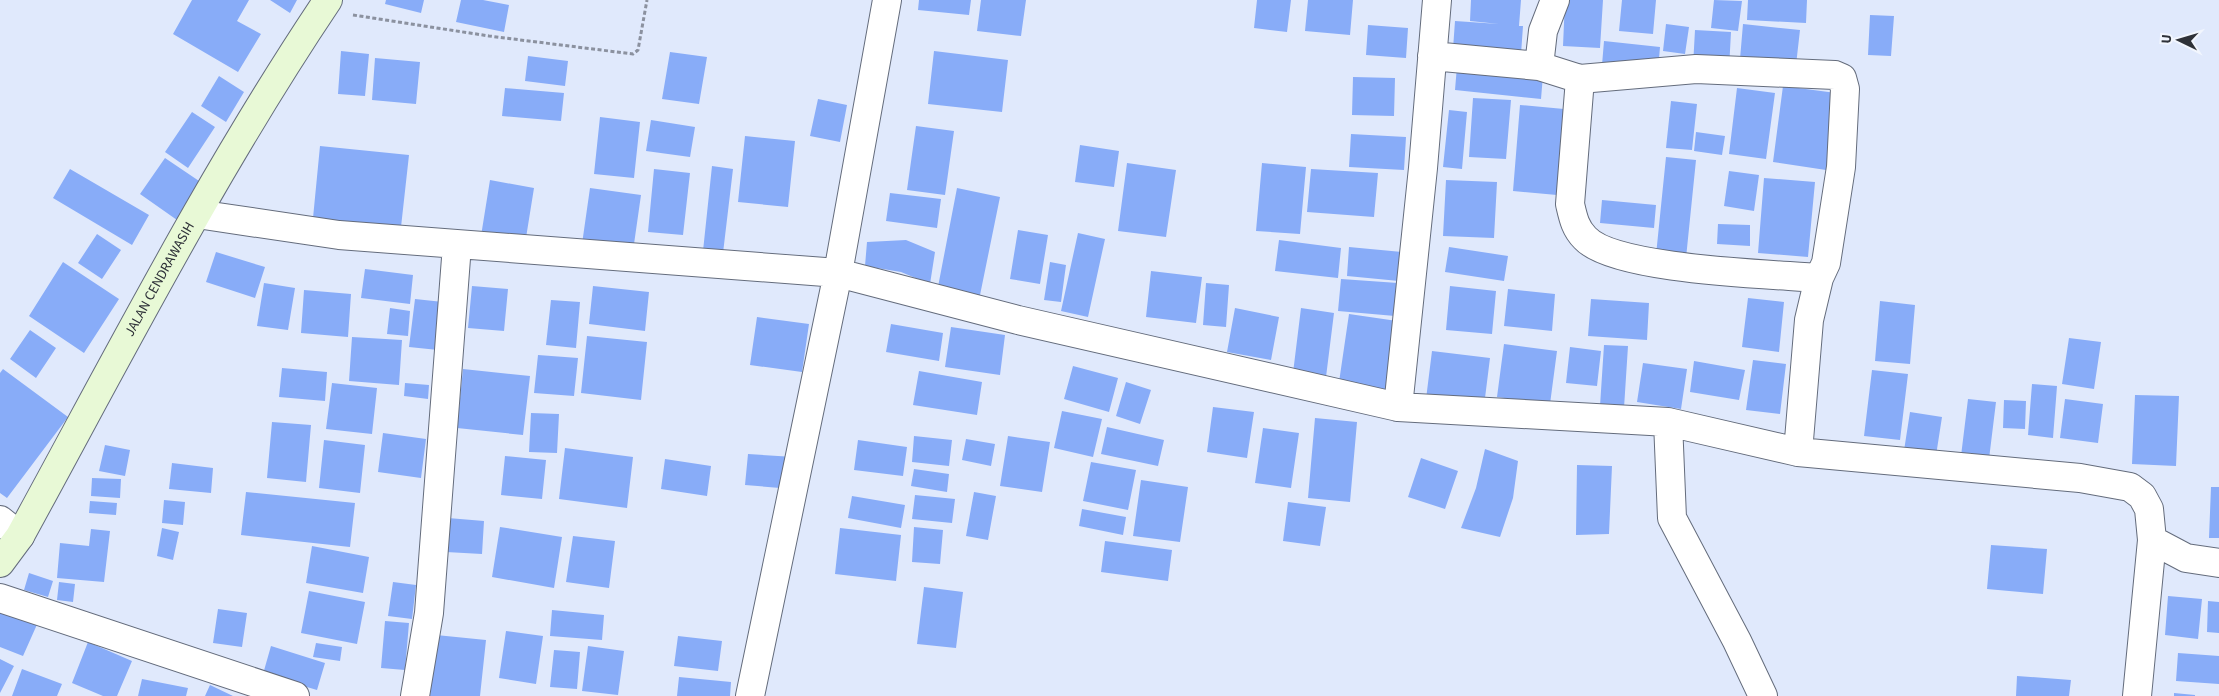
<svg xmlns="http://www.w3.org/2000/svg" width="2219" height="696" viewBox="0 0 2219 696" font-family="'Source Sans 3',sans-serif">
	<rect width="100%" height="100%" fill="#e0e9fc"/>
	<path fill="#88acf8" d="M192,0H249L237,21L261,34L238,72L173,34Z
		M270,0H297L290,13Z
		M386,0H424L421,13L385,4Z
		M461,0H483L509,5L504,32L456,22Z
		M919,0H971L969,15L918,10Z
		M981,0H1026L1021,36L977,31Z
		M1257,0H1291L1287,32L1254,28Z
		M1308,0H1353L1350,35L1305,31Z
		M1471,0H1521L1519,26H1523L1521,54L1453,49L1455,21L1499,24L1470,21Z
		M1565,0H1603L1600,48L1563,46Z
		M1622,0H1656L1653,34L1619,31Z
		M1714,0L1742,1L1738,31L1711,28Z
		M1748,0H1807L1806,23L1747,20Z
		M1870,15L1894,16L1891,56L1868,55Z
		M1666,24L1689,27L1685,54L1663,51Z
		M1743,24L1800,30L1796,65L1740,59Z
		M1368,25L1408,28L1406,58L1366,55Z
		M1695,30L1731,32L1729,69L1693,66Z
		M1604,41L1660,47L1658,70L1602,65Z
		M341,51L369,54L365,96L338,94Z
		M934,51L1008,60L1002,112L928,104Z
		M670,52L707,57L699,104L662,99Z
		M528,56L568,61L565,86L525,81Z
		M375,58L420,62L416,104L372,100Z
		M1457,66L1543,75L1541,99L1455,90Z
		M219,76L244,92L226,122L201,106Z
		M1353,77L1395,78L1394,116L1352,115Z
		M1783,86L1836,93L1826,170L1773,162Z
		M505,88L564,93L561,121L502,116Z
		M1737,88L1775,93L1766,159L1729,154Z
		M1473,98L1511,100L1506,159L1469,157Z
		M818,99L847,105L840,142L810,136Z
		M1671,101L1697,104L1692,150L1666,148Z
		M1520,105L1564,109L1557,195L1513,191Z
		M1449,110L1467,112L1462,169L1443,167Z
		M192,112L215,127L188,168L165,152Z
		M600,117L640,122L634,178L594,174Z
		M651,120L695,127L690,157L646,151Z
		M916,126L954,131L945,195L907,190Z
		M1696,132L1725,136L1722,155L1694,151Z
		M1351,134L1406,137L1404,170L1349,167Z
		M745,136L795,141L788,207L738,202Z
		M1080,145L1119,151L1114,187L1075,182Z
		M320,146L409,155L401,227L313,218Z
		M1666,157L1696,160L1686,258L1656,255Z
		M165,158L202,183L177,220L140,194Z
		M1127,163L1176,170L1166,237L1118,231Z
		M1262,163L1306,167L1300,234L1256,231Z
		M712,166L733,169L723,253L703,251Z
		M70,169L149,215L132,245L53,198Z
		M654,169L690,173L683,235L648,232Z
		M1311,169L1378,173L1374,217L1307,212Z
		M1729,171L1759,175L1754,211L1724,206Z
		M1764,178L1815,182L1808,257L1758,253Z
		M490,180L534,188L525,244L481,236Z
		M1446,180L1497,182L1494,238L1443,236Z
		M590,188L641,195L633,251L582,244Z
		M957,188L1000,197L979,300L937,292Z
		M890,193L941,199L937,228L886,221Z
		M1602,200L1656,205L1654,228L1600,223Z
		M1718,224L1750,225V246L1717,244Z
		M1018,230L1048,235L1040,284L1010,279Z
		M1078,233L1105,239L1088,317L1061,311Z
		M97,234L121,250L102,279L78,263Z
		M906,240L935,252L930,284L901,272L865,266L867,242Z
		M1279,240L1341,248L1338,278L1275,271Z
		M1349,247L1402,252L1399,281L1347,276Z
		M1449,247L1508,256L1504,281L1445,272Z
		M216,252L265,267L255,298L206,282Z
		M63,262L119,299L84,353L29,316Z
		M1050,262L1066,265L1061,302L1044,300Z
		M365,269L413,275L410,304L361,298Z
		M1151,271L1202,277L1196,323L1146,317Z
		M1341,279L1398,283L1395,316L1338,311Z
		M264,283L295,288L288,330L257,326Z
		M1206,283L1229,285L1226,327L1203,325Z
		M472,286L508,289L504,331L468,328Z
		M593,286L649,292L645,331L589,324Z
		M1450,286L1496,291L1492,334L1446,330Z
		M1508,289L1555,294L1552,331L1504,326Z
		M304,290L351,294L348,337L301,333Z
		M1748,298L1784,302L1779,352L1742,347Z
		M415,299L443,302L438,350L409,347Z
		M1591,299L1649,303L1647,340L1588,336Z
		M551,300L580,302L576,348L546,345Z
		M1880,301L1915,305L1910,364L1875,361Z
		M390,308L410,311L408,336L387,334Z
		M1235,308L1279,317L1271,360L1227,352Z
		M1301,308L1334,313L1326,377L1293,373Z
		M1349,314L1397,321L1386,396L1338,389Z
		M757,317L809,324L802,372L750,365Z
		M891,324L943,333L939,361L886,352Z
		M951,327L1005,335L1000,375L945,367Z
		M30,330L56,348L36,378L10,359Z
		M587,336L647,342L641,400L581,393Z
		M352,337L402,340L399,385L349,381Z
		M2069,338L2101,342L2094,389L2062,384Z
		M1504,344L1557,351L1550,404L1497,397Z
		M1604,345L1628,346L1624,408L1600,406Z
		M1570,347L1601,351L1597,386L1566,383Z
		M1432,351L1490,358L1484,406L1426,399Z
		M538,355L578,358L574,396L534,393Z
		M1753,360L1786,364L1780,414L1746,410Z
		M1694,361L1745,370L1739,400L1690,392Z
		M1643,363L1687,369L1681,409L1637,402Z
		M1073,366L1118,378L1109,412L1064,399Z
		M282,368L327,372L325,401L279,397Z
		M3,369L68,417L7,498L0,493V373Z
		M463,369L530,376L523,435L457,428Z
		M1872,370L1908,374L1900,440L1864,436Z
		M919,371L982,382L977,415L913,405Z
		M1126,382L1151,390L1140,424L1116,416Z
		M332,383L377,388L372,434L326,429Z
		M405,383L429,385L428,399L404,396Z
		M2032,384L2057,386L2053,438L2028,435Z
		M2135,395L2179,396L2176,466L2132,464Z
		M1968,399L1996,402L1989,459L1961,456Z
		M2065,399L2103,404L2098,443L2060,438Z
		M2004,400L2026,401L2025,429L2003,428Z
		M1213,407L1254,412L1247,458L1207,452Z
		M1062,411L1102,419L1093,457L1054,448Z
		M1910,412L1942,417L1935,462L1903,457Z
		M531,413L559,414L557,453L529,452Z
		M1315,418L1357,422L1350,502L1308,498Z
		M272,422L311,425L306,482L267,478Z
		M1107,427L1164,440L1158,466L1101,454Z
		M1263,428L1299,433L1291,488L1255,483Z
		M383,433L426,439L421,478L378,472Z
		M914,436L952,440L949,466L912,462Z
		M1008,436L1050,442L1042,492L1000,486Z
		M966,439L995,444L991,466L962,460Z
		M324,440L365,445L360,493L319,488Z
		M858,440L907,447L903,476L854,470Z
		M105,445L130,450L125,476L99,471Z
		M565,448L633,457L627,508L559,499Z
		M1485,449L1518,461L1513,498L1500,537L1461,528L1476,488Z
		M748,454L794,457L792,489L745,485Z
		M505,456L546,460L542,499L501,495Z
		M1421,458L1458,471L1445,509L1408,497Z
		M665,459L711,466L707,496L661,489Z
		M1091,462L1136,470L1128,510L1083,501Z
		M172,463L213,468L211,493L169,489Z
		M1577,465L1612,466L1609,534L1576,535Z
		M914,469L949,474L947,492L911,486Z
		M92,478L121,479L120,498L91,496Z
		M1141,480L1188,487L1180,542L1133,536Z
		M2211,487H2219V538H2209Z
		M246,492L355,503L350,547L241,535Z
		M974,492L996,496L988,540L966,536Z
		M915,495L955,499L952,523L912,519Z
		M852,496L905,505L901,528L848,518Z
		M164,500L185,502L183,525L162,523Z
		M90,501L117,503L116,515L89,513Z
		M1288,502L1326,507L1320,546L1283,541Z
		M1082,509L1126,517L1123,535L1079,526Z
		M448,518L484,521L482,554L446,552Z
		M500,527L562,537L554,588L492,577Z
		M914,527L943,530L940,564L912,562Z
		M162,528L179,532L173,560L157,556Z
		M840,528L901,535L896,581L835,574Z
		M91,529L110,531L104,582L57,578L60,543L89,546Z
		M573,536L615,541L609,588L566,582Z
		M1105,541L1172,550L1168,581L1101,572Z
		M1991,545L2047,549L2043,594L1987,589Z
		M312,546L369,557L363,593L306,583Z
		M29,573L53,581L48,597L24,590Z
		M59,582L75,584L73,602L57,600Z
		M393,582L416,585L412,619L388,616Z
		M924,587L963,592L956,648L917,644Z
		M309,591L365,602L357,644L301,633Z
		M2168,596L2202,599L2198,639L2165,635Z
		M2208,601L2219,602V633L2207,632Z
		M0,607L39,620L23,656L0,647Z
		M218,609L247,613L242,647L213,643Z
		M552,610L604,615L602,640L550,636Z
		M385,621L409,623L405,670L381,668Z
		M506,631L543,636L536,684L499,678Z
		M436,635L486,640L480,696H430Z
		M678,636L722,641L718,671L674,666Z
		M88,642L132,661L117,696H103L72,683Z
		M316,643L342,647L340,661L313,657Z
		M271,646L325,663L317,690L263,674Z
		M588,646L624,651L618,695L582,691Z
		M554,650L580,652L577,689L550,687Z
		M2178,653L2219,656V684L2176,681Z
		M0,659L14,666L0,693Z
		M22,669L62,684L57,696H12Z
		M2017,676L2071,680L2069,696H2016Z
		M679,677L731,682L730,696H677Z
		M142,679L188,688L186,696H138Z
		M210,685L233,696H205Z
		M2174,693L2195,695V696H2174Z"/>
	<g fill="none" stroke-linecap="round" stroke-linejoin="round">
		<g stroke="#646c7c" stroke-width="30">
			<path id="street" d="M1432,56L1539,66L1580,79L1696,69L1835,75L1842,78L1845,89L1841,167L1826,263L1819,278L1809,320L1798,452
				M1539,66L1543,31L1555,0
				M1580,79L1570,204C1573,217 1575,228 1585,238C1614,270 1771,274 1819,278
				M197,214L339,235L838,273L1018,320L1398,407L1668,422L1798,452L2080,478L2130,487L2142,496L2149,509L2152,540L2186,558L2219,563
				M1398,407L1423,168L1437,0
				M1668,422L1672,518L1737,641L1763,696
				M0,520L20,536
				M0,598L295,696
				M415,696L429,613L457,245
				M750,696L838,273L887,0
				M2137,696L2152,540"/>
		</g>
		<g stroke="#646c7c" stroke-width="30">
			<g id="secondary">
				<path id="s1" d="M0,563L20,536C119,355 213,171 328,0"/>
			</g>
		</g>
		<path stroke="#8b919f" stroke-width="3" stroke-dasharray="4 2.5" stroke-linecap="butt" d="M353,15L489,36L633,54L638,50L647,0"/>
		<use href="#street" stroke="#fff" stroke-width="28"/>
		<use href="#secondary" stroke="#e8f9d6" stroke-width="28"/>
	</g>
	<g text-anchor="middle" dominant-baseline="central" stroke-width="5" stroke-linejoin="round" paint-order="stroke">
		<g font-size="14" fill="#2e3138" stroke="#f2f6fe">
			<text stroke="none"><textPath href="#s1" startOffset="326">JALAN CENDRAWASIH</textPath></text>
		</g>
	</g>
	<g transform="translate(2179 40) rotate(275)" stroke="#f2f6fe" stroke-width="4" paint-order="stroke">
	<path d="M0-4L9 19L0 12L-9 19Z" fill="#2e3138"/>
	<text y="-8" font-size="14" font-weight="bold" text-anchor="middle" fill="#2e3138">U</text>
	</g>
</svg>
